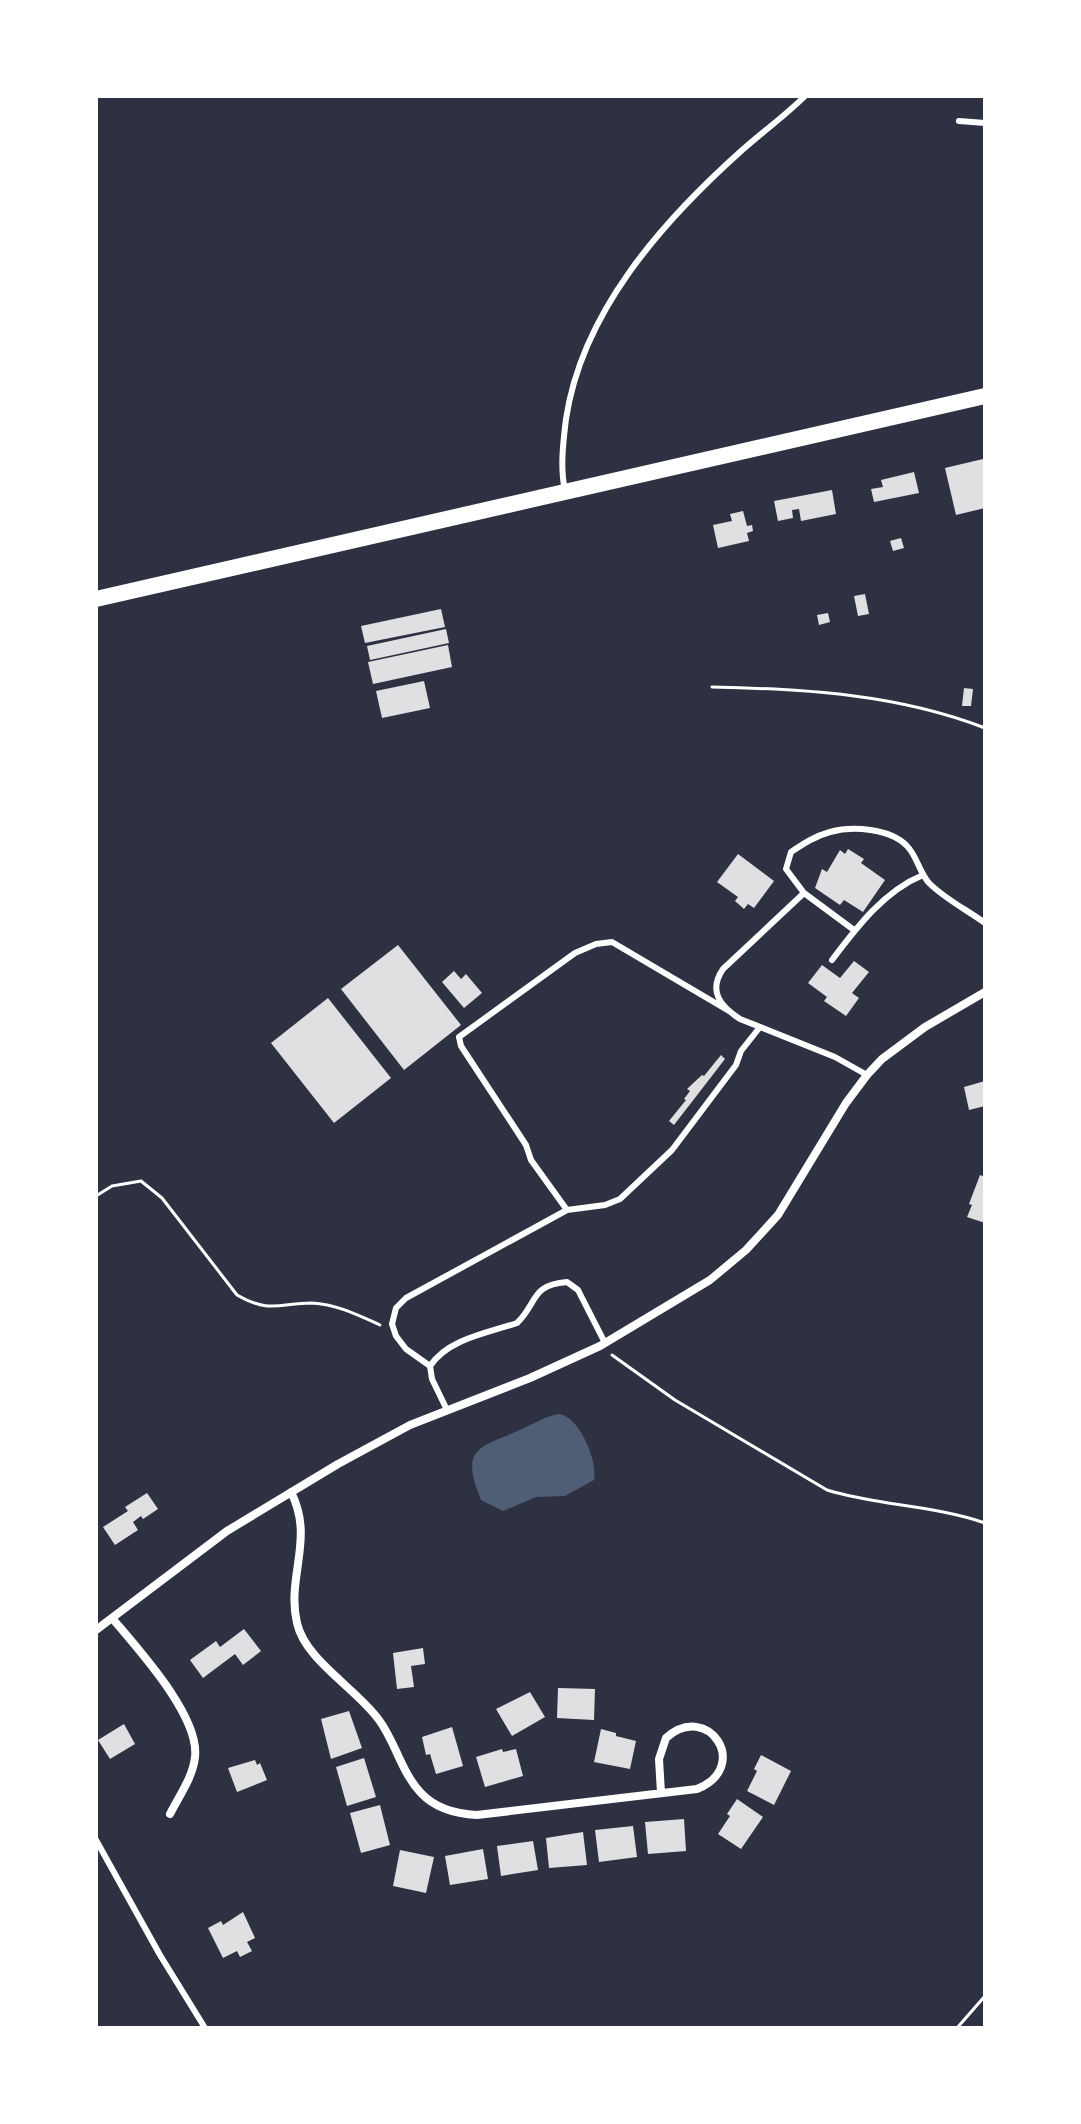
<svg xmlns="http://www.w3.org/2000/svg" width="1081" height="2124" viewBox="0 0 1081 2124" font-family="Poppins,sans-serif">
	<rect width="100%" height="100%" fill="#2d3142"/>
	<path fill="#4f5d75" d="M558,1414C579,1415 598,1461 594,1480L565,1496L536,1497L503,1511L481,1500C459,1446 480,1448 522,1429C535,1423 544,1417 558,1414Z"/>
	<path fill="#e0e0e3" d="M983,459L985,508L956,515L945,468Z
		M914,472L919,493L874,502L871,489L883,487L881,480Z
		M832,490L836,514L801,521L799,509L792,510L793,518L778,521L774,501Z
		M743,511L747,526L752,525L753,531L747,533L749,541L718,548L713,525L732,521L730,514Z
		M901,538L904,548L893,551L890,541Z
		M865,594L869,614L858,616L854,596Z
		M441,609L445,627L365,643L361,626Z
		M828,613L830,622L819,625L817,615Z
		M446,629L449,643L370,660L367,646Z
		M448,645L452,667L373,684L368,662Z
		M424,681L430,708L382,718L376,691Z
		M964,688L973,689L971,706H962Z
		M848,849L864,859L861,863L885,880L863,912L844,900L840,905L815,888L822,869L827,872L840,850L845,854Z
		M738,854L774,881L754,908L748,904L744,909L735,901L738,897L717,882Z
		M398,945L461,1025L404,1070L341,989Z
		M854,961L869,972L852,993L859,998L846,1016L824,1001L827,997L808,983L822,965L840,978Z
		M454,971L461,979L466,974L482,993L464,1008L442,982Z
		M328,998L391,1078L334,1123L271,1043Z
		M721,1055L725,1059L674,1125L669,1121L686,1100L684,1099L690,1091L687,1089L702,1075L704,1076Z
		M985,1081V1106L969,1110L964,1087Z
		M980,1175L985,1177V1223L967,1217L972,1205L969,1204Z
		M147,1493L158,1509L143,1519L141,1516L133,1522L138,1530L115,1545L103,1527L128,1511L125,1507Z
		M244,1629L261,1651L243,1665L235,1654L203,1678L190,1660L216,1641L220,1647Z
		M423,1648L425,1664L411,1666L414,1687L397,1689L393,1653Z
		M558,1688L595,1689L594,1720L557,1718Z
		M530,1692L545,1717L512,1736L496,1709Z
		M349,1711L362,1748L331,1759L321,1719Z
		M124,1724L135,1744L110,1759L98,1740Z
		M452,1727L463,1766L436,1774L430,1754L426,1755L422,1737Z
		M601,1729L616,1733V1736L636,1741L630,1769L594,1762Z
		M502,1749L503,1752L516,1749L523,1776L485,1787L476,1757Z
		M761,1755L791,1771L774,1805L747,1791L757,1771L754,1769Z
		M364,1758L376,1797L347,1806L336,1767Z
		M255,1760L257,1765L260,1763L267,1780L237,1792L228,1768Z
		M737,1799L763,1817L741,1849L718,1834L730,1816L727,1814Z
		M380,1805L390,1845L361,1853L350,1813Z
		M684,1819L686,1851L648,1854L645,1822Z
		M633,1826L637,1857L599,1862L595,1830Z
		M583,1832L587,1865L549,1868L546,1838Z
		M533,1841L538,1870L501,1876L497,1846Z
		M483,1849L488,1879L450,1885L445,1856Z
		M400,1850L434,1857L426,1893L393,1886Z
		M243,1912L255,1938L247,1942L252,1951L240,1957L237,1951L223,1958L208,1928L221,1921L223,1925Z"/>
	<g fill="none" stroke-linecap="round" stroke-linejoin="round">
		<path stroke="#fff" stroke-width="3" d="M712,687C805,689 897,694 985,728
			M96,1196L112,1186L141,1181L162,1198L237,1295C270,1314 280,1303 312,1303C336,1304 358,1315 380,1325
			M612,1355L675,1400L827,1490C880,1506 932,1505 985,1523
			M957,2028L985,1996"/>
		<path stroke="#fff" stroke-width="6" d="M959,121L985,123
			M565,491C560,468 563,443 566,419C582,312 662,222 740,152C761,133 785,116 805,96
			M804,893L723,969C708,991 720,1006 740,1019L835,1057L867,1075
			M854,930L804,893L786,869L791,852C803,844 815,836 830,832C852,826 890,828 907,846C917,856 919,872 929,883C945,899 967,910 985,923
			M832,960C857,927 884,891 923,875
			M567,1210L531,1160L526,1145L461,1046L459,1037L575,953L596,944L612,942L729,1011
			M430,1366C448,1339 487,1333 517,1323C538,1303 530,1285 567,1282L578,1290L605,1343
			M447,1410L432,1379L430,1366L406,1349L396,1336L392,1324L396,1308L406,1298L567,1210L605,1205L620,1199L672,1150L736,1065L741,1051L760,1027
			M96,1840L160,1955L205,2028"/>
		<path stroke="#fff" stroke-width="8" d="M291,1492C315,1539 286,1577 297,1623C305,1660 357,1689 379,1720C396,1743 401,1772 421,1793C436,1809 456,1814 477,1815L697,1789C752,1767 708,1700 666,1738L659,1759L661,1793
			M112,1618C137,1648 200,1716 195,1757C193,1777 179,1796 170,1814
			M96,1630L227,1531L338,1464L410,1425L530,1378L600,1346L710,1280L746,1250L778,1215L846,1103L867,1075L882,1059L925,1027L985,992"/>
		<path stroke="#fff" stroke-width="16" d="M96,599L985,396"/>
	</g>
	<rect width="1081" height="2124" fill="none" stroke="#ffffff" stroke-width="196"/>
</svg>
